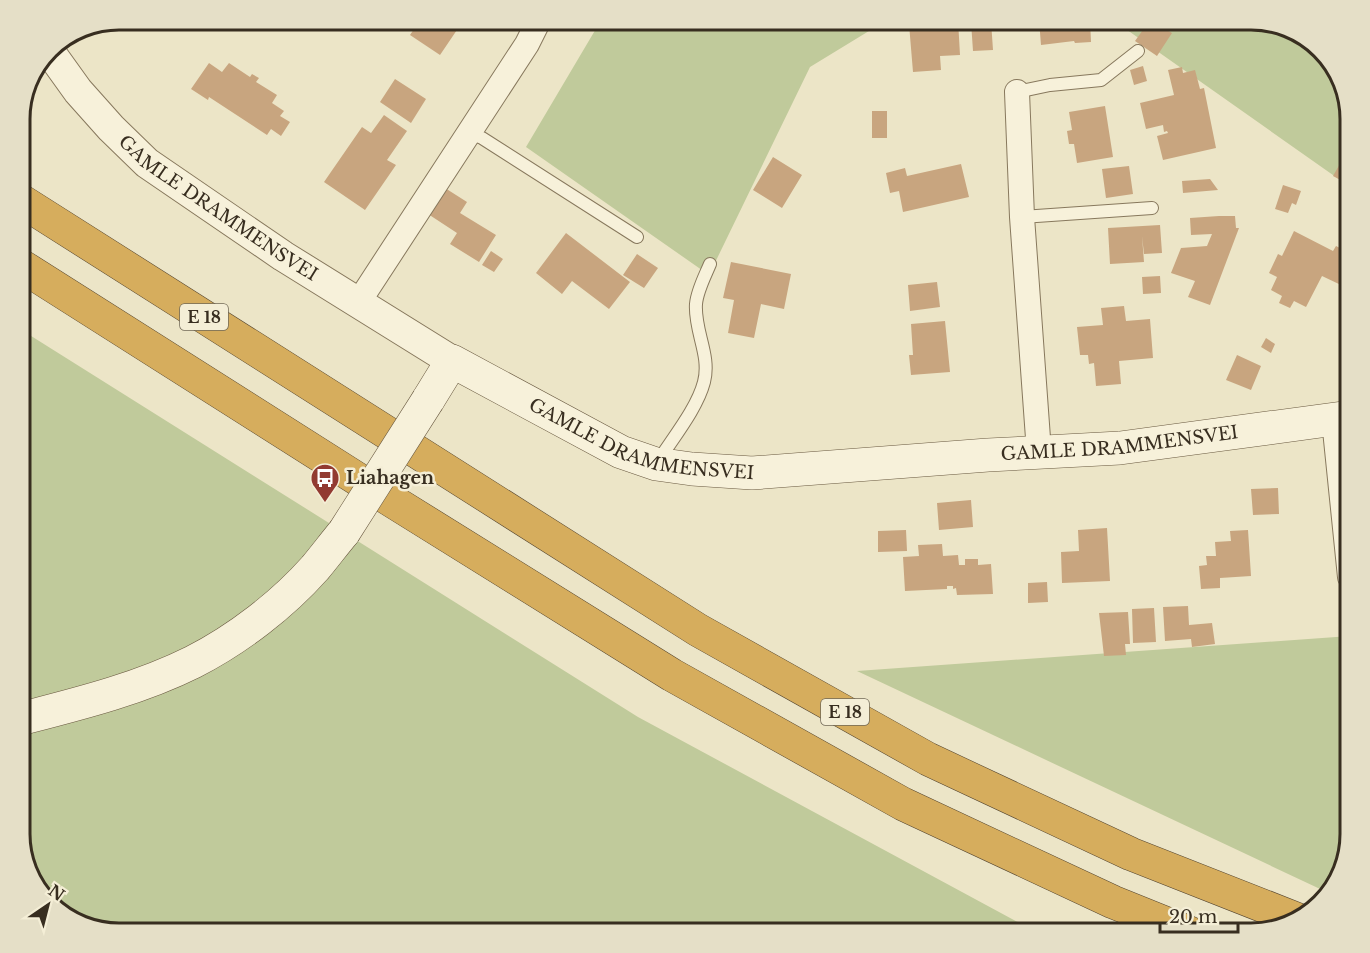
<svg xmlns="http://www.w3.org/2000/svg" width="1370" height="953" viewBox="0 0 1370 953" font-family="'Libre Baskerville',serif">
	<rect width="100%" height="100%" fill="#ece5c7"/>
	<path fill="#c0ca9b" d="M709,20H887L810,67L709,275L526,147L600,22L707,23Z
		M1113,20H1251L1311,40L1340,75L1350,119V187Z
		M20,329L638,717L1038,933H119L59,913L30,878L20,840Z
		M1350,636V834L1331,892L1318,888L857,671Z"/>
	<path fill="#c8a57f" d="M420,20H460L463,21L440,55L410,35Z
		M920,20H958L960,55L940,56L941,70L913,72L909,24L921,23Z
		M1039,20H1090L1091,42L1075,43L1074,41L1041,45Z
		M1098,20H1125L1126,28L1099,30Z
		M1150,20L1172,33L1157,56L1135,41Z
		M991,21L993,50L973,51L971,22Z
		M209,63L222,72L229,63L250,77L252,74L259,78L256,82L277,95L272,103L284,111L280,116L290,122L281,136L271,129L267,135L209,97L208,100L191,89Z
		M1143,66L1147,81L1134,85L1130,70Z
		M1182,67L1183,73L1195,70L1200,89L1204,88L1216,148L1163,160L1157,136L1168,133L1167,131L1164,132L1163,125L1146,129L1140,103L1174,95L1168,70Z
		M395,79L426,99L411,123L380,102Z
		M1105,106L1113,157L1077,163L1074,144H1069L1067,131L1072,130L1069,112Z
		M872,111H887V138H872Z
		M384,115L407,131L387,160L396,165L365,210L324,182L362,127L371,133Z
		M773,157L802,175L782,208L753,190Z
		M1341,162L1350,167V179L1348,184L1333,176Z
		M961,164L969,197L903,212L899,191L890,193L886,173L905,168L907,176Z
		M1129,166L1133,194L1106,198L1102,169Z
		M1210,179L1218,190L1183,193L1182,181Z
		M1283,185L1301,191L1296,205L1292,203L1288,213L1275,209Z
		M445,188L467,202L460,213L496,235L479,262L450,244L457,233L428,214Z
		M1219,216H1235L1236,228H1239L1210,305L1188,297L1195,281L1171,273L1181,248L1207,246L1212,234L1191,235L1190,218Z
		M1160,225L1162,253L1144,254L1142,236L1144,262L1110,264L1108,228Z
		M1294,231L1333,251L1336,246L1350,253V266L1341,285L1322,276L1306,307L1294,301L1290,308L1279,303L1282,296L1271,290L1277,277L1269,273L1278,254L1282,256Z
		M566,233L630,282L609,309L572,281L562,294L536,273Z
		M491,251L503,259L494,272L482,265Z
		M637,254L658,268L644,288L623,275Z
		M731,262L791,274L784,309L761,304L754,338L728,333L734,300L723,298Z
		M1160,276L1161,293L1143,294L1142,277Z
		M937,282L940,307L910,311L908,285Z
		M1124,306L1126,321L1150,319L1153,358L1119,361L1121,384L1096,386L1094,363L1089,364L1088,355H1080L1077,327L1103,325L1101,308Z
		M945,321L950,372L911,375L909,355H913L911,324Z
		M1266,338L1275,344L1271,353L1261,347Z
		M1237,355L1261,366L1251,390L1226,380Z
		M1278,488L1279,514L1253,515L1251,489Z
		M971,500L973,527L939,530L937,503Z
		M1107,528L1110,581L1062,583L1061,552L1079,551L1078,530Z
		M906,530L907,551L878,552V531Z
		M1248,530L1251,576L1220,578V588L1201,589L1199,566L1207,565L1206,556H1216L1215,542L1231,541L1230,531Z
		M942,544L943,556L958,555L959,565H965V559H978V565L991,564L993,594L957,595L956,588L953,589V586H947V589L905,591L903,557L919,556L918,545Z
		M1047,582L1048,602L1028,603V583Z
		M1188,606L1189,625L1212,623L1215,644L1192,647L1191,639L1165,641L1163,607Z
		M1154,608L1156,642L1133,643L1132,609Z
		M1128,612L1130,644H1125L1126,655L1104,656L1099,613Z"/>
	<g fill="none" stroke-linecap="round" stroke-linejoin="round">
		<g stroke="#87785d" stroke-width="14">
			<path id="service" d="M1017,92L1050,85L1101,80L1138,51
				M469,133L482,138L637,237
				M1022,217L1152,208
				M657,463C672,439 697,409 704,382C711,355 694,331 696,304C697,291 705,276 710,264"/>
		</g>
		<g stroke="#87785d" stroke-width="26">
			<path id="minor" d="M1017,92L1022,217L1039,452
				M358,303L527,44L539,20
				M1334,420L1350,577"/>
		</g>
		<g stroke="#87785d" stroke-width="32">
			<g id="tertiary">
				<path id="s1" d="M50,52L78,91L111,128L147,163L283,256L452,361"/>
			</g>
		</g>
		<g stroke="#695940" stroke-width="34">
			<g id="secondary">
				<path id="s2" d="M428,400L452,361L621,452L656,464L692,469L752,473L988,455L1120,448L1350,417"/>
				<path d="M20,719C78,704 139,689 193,662C238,639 282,605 315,568C325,556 334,544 344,532"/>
			</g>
		</g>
		<g stroke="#554631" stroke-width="34">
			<path id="motorway" d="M20,200L698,630L928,759L1131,854L1299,920
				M20,265L389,499L672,675L903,804L1113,902L1190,933"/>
		</g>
		<use href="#service" stroke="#f7f1da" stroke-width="12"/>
		<use href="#minor" stroke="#f7f1da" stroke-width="24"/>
		<use href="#tertiary" stroke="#f7f1da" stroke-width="30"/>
		<use href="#secondary" stroke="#f7f1da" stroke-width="33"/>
		<use href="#motorway" stroke="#d6ad5d" stroke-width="33"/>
		<g stroke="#695940" stroke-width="34" stroke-linecap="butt">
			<path id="secondary-bridge" d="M344,532L428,400"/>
		</g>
		<use href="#secondary-bridge" stroke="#f7f1da" stroke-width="33"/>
	</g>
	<defs>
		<g id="bus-pin" transform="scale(1.5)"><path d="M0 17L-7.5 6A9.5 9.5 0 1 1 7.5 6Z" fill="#923a31" stroke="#f4eed6"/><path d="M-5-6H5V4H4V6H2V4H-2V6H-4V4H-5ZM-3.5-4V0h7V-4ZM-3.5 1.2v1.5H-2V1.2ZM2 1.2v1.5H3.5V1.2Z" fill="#fff"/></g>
	</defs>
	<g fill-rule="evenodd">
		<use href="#bus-pin" x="325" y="478"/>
	</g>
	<g text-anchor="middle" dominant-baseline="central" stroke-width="5" stroke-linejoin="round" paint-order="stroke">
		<g fill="#f4eed6" stroke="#706857" stroke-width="1.5">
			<rect x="180" y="304" width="48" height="26" rx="4.5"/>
			<rect x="821" y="699" width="48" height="26" rx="4.5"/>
		</g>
		<g font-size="16" font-weight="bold" fill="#382e20">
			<text x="204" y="317">E 18</text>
			<text x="845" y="712">E 18</text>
		</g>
		<g font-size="18" fill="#382e20" stroke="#f4eed6">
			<text stroke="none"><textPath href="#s1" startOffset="232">GAMLE DRAMMENSVEI</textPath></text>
			<text stroke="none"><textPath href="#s2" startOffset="254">GAMLE DRAMMENSVEI</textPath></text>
			<text stroke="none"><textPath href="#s2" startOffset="740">GAMLE DRAMMENSVEI</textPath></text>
		</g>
		<g font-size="18" font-weight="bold" fill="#382e20" stroke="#f4eed6" text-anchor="start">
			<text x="346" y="478">Liahagen</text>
		</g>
	</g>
	<path d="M0 0H1370V953H0ZM119 30H1251A89 89 0 0 1 1340 119V834A89 89 0 0 1 1251 923H119A89 89 0 0 1 30 834V119A89 89 0 0 1 119 30Z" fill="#e5dfc7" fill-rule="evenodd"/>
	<path fill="none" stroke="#382e20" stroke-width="3" d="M119 30H1251A89 89 0 0 1 1340 119V834A89 89 0 0 1 1251 923H119A89 89 0 0 1 30 834V119A89 89 0 0 1 119 30Z"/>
	<g transform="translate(48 905) rotate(35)" stroke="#f4eed6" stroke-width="4.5" paint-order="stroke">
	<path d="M0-4.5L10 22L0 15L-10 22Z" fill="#382e20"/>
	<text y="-9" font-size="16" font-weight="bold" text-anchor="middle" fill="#382e20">N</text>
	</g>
	<path d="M1160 923v9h78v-9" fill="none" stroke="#382e20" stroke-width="3"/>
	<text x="1169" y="923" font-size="18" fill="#382e20" stroke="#f4eed6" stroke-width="4.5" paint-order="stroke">20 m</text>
</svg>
